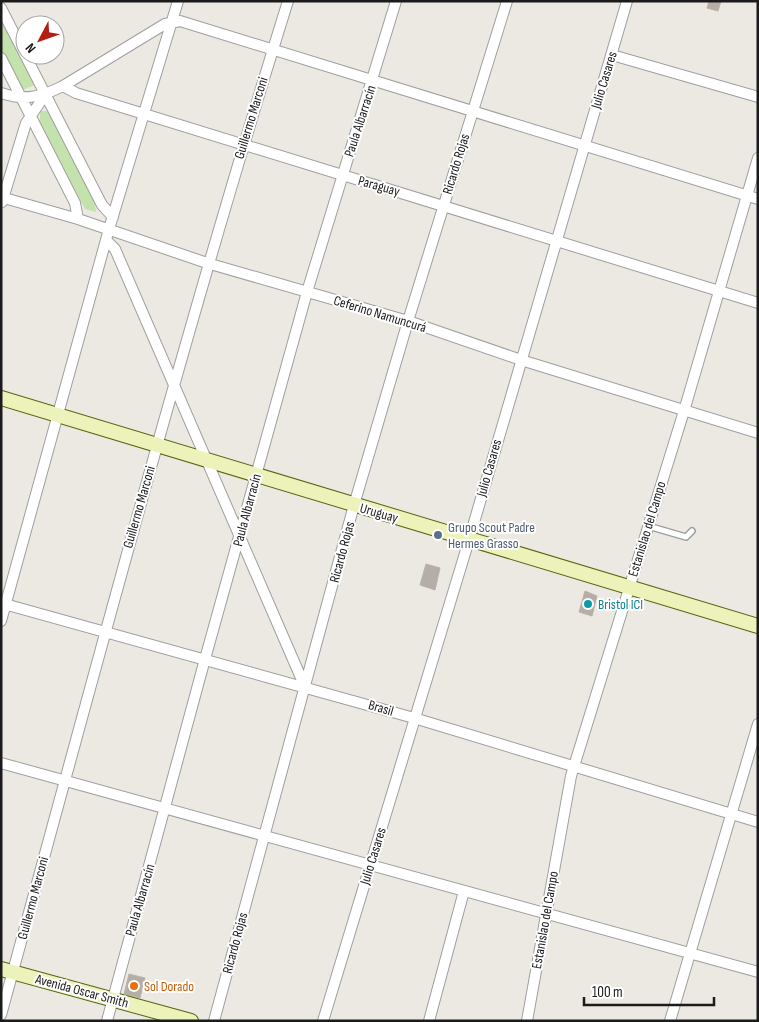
<svg xmlns="http://www.w3.org/2000/svg" width="759" height="1022" viewBox="0 0 759 1022" font-family="'Sofia Sans Condensed',sans-serif">
	<rect width="100%" height="100%" fill="#ece9e2"/>
	<path fill="#c4e2ac" d="M1,19L35,85L22,90L1,51Z
		M40,111H48L94,198L96,212L85,209L40,122Z"/>
	<path fill="#b5aea8" stroke="#bcb1a6" d="M709,1H721L718,11L707,8Z
		M426,564L440,568L435,590L420,585Z
		M585,591L597,596L592,616L579,612Z
		M129,974L145,978L140,998L124,994Z"/>
	<g fill="none" stroke-linecap="round" stroke-linejoin="round">
		<g stroke="#9f9f9f" stroke-width="8">
			<path id="lane" d="M648,526L686,537L692,531"/>
		</g>
		<g stroke="#9f9f9f" stroke-width="12">
			<path id="street" d="M1,8L102,205L113,217
				M612,55L758,97
				M1,58L75,203L78,219
				M63,86L165,24L180,21L758,199
				M1,93C25,101 41,97 63,86L76,93L758,303
				M1,197L78,219L207,263L408,321L521,360L758,433
				M2,202L26,123L45,95
				M106,240L115,249L305,687
				M1,603L414,718L758,822
				M1,621L109,229L178,1
				M1,763L758,972
				M1,1015C94,676 183,337 288,1
				M107,1021L205,659L307,292L396,1
				M214,1021L354,505L408,321L507,1
				M323,1021L463,560L627,1
				M429,1021L464,891
				M527,1021L571,776L684,411L758,158
				M670,1021L758,724"/>
		</g>
		<g stroke="#57650f" stroke-width="16">
			<path id="secondary" d="M1,398L758,626
				M1,969L191,1021"/>
		</g>
		<use href="#lane" stroke="#fff" stroke-width="5"/>
		<use href="#street" stroke="#fff" stroke-width="10"/>
		<use href="#secondary" stroke="#ecf2ba" stroke-width="14"/>
	</g>
	<circle fill="#5c6f8a" stroke="#fff" stroke-width="2" cx="438" cy="535" r="5"/>
	<circle fill="#0f9aa8" stroke="#fff" stroke-width="2" cx="588" cy="604" r="5"/>
	<circle fill="#e8710a" stroke="#fff" stroke-width="2" cx="134" cy="986" r="5"/>
	<g text-anchor="middle" dominant-baseline="central" stroke-width="4" stroke-linejoin="round" paint-order="stroke">
		<g font-size="14" fill="#1b1b1b" stroke="#fff">
			<text transform="translate(604 80) rotate(-73)">Julio Casares</text>
			<text transform="translate(251 118) rotate(-73)">Guillermo Marconi</text>
			<text transform="translate(360 121) rotate(-72)">Paula Albarracín</text>
			<text transform="translate(456 164) rotate(-73)">Ricardo Rojas</text>
			<text transform="translate(379 186) rotate(16)">Paraguay</text>
			<text transform="translate(380 314) rotate(17)">Ceferino Namuncurá</text>
			<text transform="translate(489 468) rotate(-74)">Julio Casares</text>
			<text transform="translate(139 507) rotate(-74)">Guillermo Marconi</text>
			<text transform="translate(247 510) rotate(-75)">Paula Albarracín</text>
			<text transform="translate(379 513) rotate(16)">Uruguay</text>
			<text transform="translate(647 529) rotate(-73)">Estanislao del Campo</text>
			<text transform="translate(342 552) rotate(-75)">Ricardo Rojas</text>
			<text transform="translate(381 708) rotate(16)">Brasil</text>
			<text transform="translate(373 856) rotate(-73)">Julio Casares</text>
			<text transform="translate(33 898) rotate(-75)">Guillermo Marconi</text>
			<text transform="translate(140 900) rotate(-74)">Paula Albarracín</text>
			<text transform="translate(545 920) rotate(-80)">Estanislao del Campo</text>
			<text transform="translate(235 943) rotate(-75)">Ricardo Rojas</text>
			<text transform="translate(82 991) rotate(15)">Avenida Oscar Smith</text>
		</g>
		<g font-size="14" fill="#4e5e75" stroke="#fff" text-anchor="start">
			<text x="448" y="527">Grupo Scout Padre<tspan x="448" dy="16">Hermes Grasso</tspan></text>
		</g>
		<g font-size="14" fill="#0d838f" stroke="#fff" text-anchor="start">
			<text x="598" y="604">Bristol ICI</text>
		</g>
		<g font-size="14" fill="#c56008" stroke="#fff" text-anchor="start">
			<text x="144" y="986">Sol Dorado</text>
		</g>
	</g>
	<rect width="759" height="1022" fill="none" stroke="#1b1b1b" stroke-width="5"/>
	<g transform="translate(40 40) rotate(229)"><circle r="24" fill="#ffffff" stroke="#a4a4a4"/>
	<path d="M0-4L9 19L0 12L-9 19Z" fill="#b21d14"/>
	<text y="-8" font-size="14" font-weight="bold" text-anchor="middle" fill="#1b1b1b">N</text>
	</g>
	<path d="M584 997v8h130v-8" fill="none" stroke="#1b1b1b" stroke-width="2.5"/>
	<text x="592" y="997" font-size="15" fill="#1b1b1b" stroke="#ffffff" stroke-width="4" paint-order="stroke">100 m</text>
</svg>
